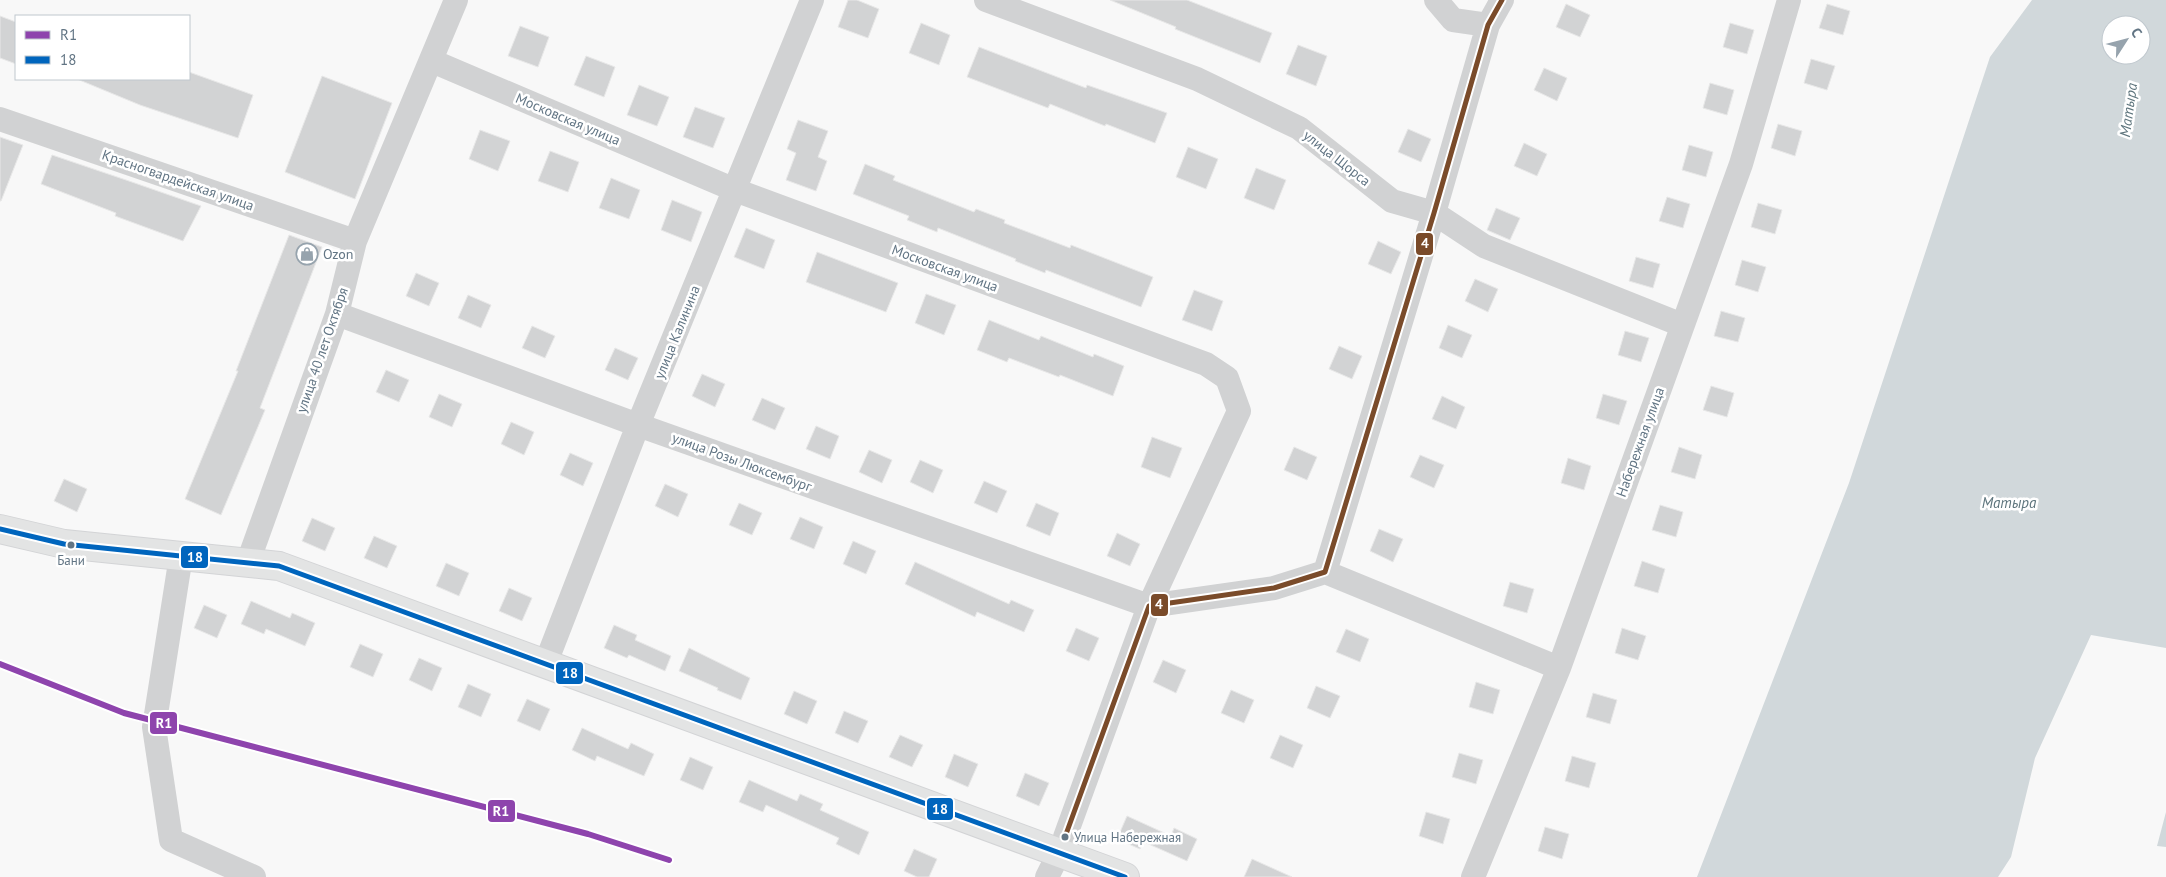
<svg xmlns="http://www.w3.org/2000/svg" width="2166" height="877" viewBox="0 0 2166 877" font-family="'PT Sans',sans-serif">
	<rect width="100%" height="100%" fill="#f8f8f8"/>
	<path fill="#d1d8db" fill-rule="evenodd" d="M2032,0H2166V648L2091,635L2035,758L2011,857L1998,877H1697L1849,483L1990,57ZM2111,25H2141V55H2111Z
		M2166,812V847L2157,846Z"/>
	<path fill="#d2d3d4" stroke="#e8e8e8" d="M848,0H857L879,9L868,38L838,27Z
		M1110,0H1187L1272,33L1260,63L1175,29L1176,27Z
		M1566,4L1590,15L1580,37L1556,27Z
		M1827,4L1850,11L1843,35L1819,28Z
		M0,16L16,22V64L0,58Z
		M921,23L950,35L939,65L909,53Z
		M1730,23L1754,30L1747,54L1723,47Z
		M520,26L549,37L538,67L508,56Z
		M1298,45L1327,56L1316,86L1286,74Z
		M979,47L1086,88L1087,85L1167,113L1155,143L1106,124L1105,126L1050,104L1048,108L967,77Z
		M586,56L615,67L604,97L574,85Z
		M1811,59L1835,66L1827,90L1804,83Z
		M1544,68L1567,78L1557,101L1534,90Z
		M189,72L253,95L238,138L140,105L77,79H189Z
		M322,76L392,103L355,199L285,172Z
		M1710,83L1734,90L1727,115L1703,108Z
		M639,85L669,97L657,126L627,115Z
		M695,107L725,118L713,148L683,137Z
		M798,120L828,131L818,157L827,161L816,191L786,180L796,153L787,149Z
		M1778,124L1802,131L1795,156L1771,148Z
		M1408,129L1431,139L1421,162L1398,152Z
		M480,130L510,141L498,171L469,159Z
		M0,137L23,145L1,201H0Z
		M1524,143L1547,154L1537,176L1514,166Z
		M1689,145L1713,152L1706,177L1682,170Z
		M1188,147L1218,159L1206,189L1176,177Z
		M550,151L579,162L568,192L538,181Z
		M52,155L126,180L201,206L183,241L115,216L116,213L41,184Z
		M865,164L895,176L893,180L974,212L976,209L1005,220L1004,223L1070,248L1071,245L1153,277L1141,307L1046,270L1045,273L1015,261L1016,259L938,228L937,232L907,220L909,216L853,194Z
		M1256,168L1286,180L1274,210L1244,198Z
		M611,178L640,190L629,219L599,208Z
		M1667,197L1690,204L1683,228L1659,221Z
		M672,200L702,212L691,242L661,230Z
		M1758,203L1782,210L1775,234L1751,227Z
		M1496,208L1520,218L1510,240L1487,230Z
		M746,228L775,240L764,269L734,257Z
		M289,235L322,247L260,408L265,410L221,515L185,499L238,371H236Z
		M1378,241L1401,252L1391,274L1368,264Z
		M817,252L898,283L886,312L806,282Z
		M1636,257L1660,264L1653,288L1629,281Z
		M1742,260L1766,267L1758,292L1735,285Z
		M416,273L439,283L429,306L406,296Z
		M1475,279L1498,289L1488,312L1465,301Z
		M1194,290L1223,301L1212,331L1182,320Z
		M926,294L956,305L944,335L915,323Z
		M468,295L491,305L481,328L458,318Z
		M1721,311L1745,318L1738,342L1714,336Z
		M989,320L1039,340L1041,336L1093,357L1094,354L1124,366L1113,396L1060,375L1059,377L1009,358L1007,362L977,350Z
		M1448,325L1472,335L1462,358L1439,348Z
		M532,326L555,336L545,358L522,348Z
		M1625,331L1649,338L1641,362L1618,355Z
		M1339,346L1362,356L1352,379L1329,369Z
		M615,348L638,358L628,380L605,370Z
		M386,370L409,380L399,402L376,392Z
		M702,374L725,384L715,407L692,396Z
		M1711,386L1734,393L1727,417L1703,410Z
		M439,394L462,404L452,427L429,417Z
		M1603,394L1627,401L1619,425L1596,418Z
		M1442,396L1465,407L1456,429L1432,419Z
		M762,398L785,408L775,430L752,420Z
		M511,422L534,432L524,455L501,444Z
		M816,426L839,436L830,459L806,449Z
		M1152,437L1182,448L1170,478L1141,467Z
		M1294,447L1317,457L1307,480L1284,470Z
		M1679,447L1702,455L1695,479L1671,472Z
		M869,450L892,460L882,483L859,472Z
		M570,453L593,463L583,486L560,475Z
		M1420,455L1444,465L1434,488L1410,477Z
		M1568,458L1591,466L1584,490L1561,483Z
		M920,460L943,470L933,493L910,482Z
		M64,479L87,489L77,512L54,501Z
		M984,481L1007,491L997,513L974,503Z
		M665,484L688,494L678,517L655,506Z
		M739,503L762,513L752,535L729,525Z
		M1036,503L1059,513L1050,536L1026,526Z
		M1660,505L1683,512L1676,537L1652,530Z
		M800,517L823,527L814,549L790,539Z
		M312,518L335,528L325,551L302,541Z
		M1379,529L1403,539L1393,562L1370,551Z
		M1117,533L1140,544L1130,566L1107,556Z
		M374,536L397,546L387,568L364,558Z
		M853,541L876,551L866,574L843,564Z
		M1642,561L1665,569L1658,593L1634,586Z
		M915,562L1009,604L1011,600L1034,610L1024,632L977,612L975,617L905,584Z
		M446,563L469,573L459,596L436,586Z
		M1510,582L1534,589L1527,613L1503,606Z
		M509,588L532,598L522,621L499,611Z
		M251,601L290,618L292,613L315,623L305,646L266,629L264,634L241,624Z
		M204,605L227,615L217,638L194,628Z
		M614,625L637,635L635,640L671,656L665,671L629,655L627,658L604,648Z
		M1076,628L1099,638L1089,661L1066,651Z
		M1622,628L1646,636L1638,660L1615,653Z
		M1346,629L1369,639L1360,662L1336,652Z
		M360,644L383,654L373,677L350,667Z
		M689,648L750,678L741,700L717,690L718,688L679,671Z
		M419,658L442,668L432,691L409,680Z
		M1163,660L1186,670L1176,693L1153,682Z
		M1476,682L1500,690L1493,714L1469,707Z
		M468,684L491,694L481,717L458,707Z
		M1316,686L1340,696L1330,718L1307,708Z
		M1231,690L1254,700L1244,723L1221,713Z
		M794,691L817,701L807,724L784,714Z
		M1593,693L1617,700L1610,724L1586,717Z
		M527,699L550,709L540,731L517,721Z
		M844,711L868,721L858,743L835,733Z
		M582,728L628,749L631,743L654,754L644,776L597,756L595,761L572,750Z
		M900,735L923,745L912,767L889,757Z
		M1280,735L1303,745L1293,768L1270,758Z
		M1459,753L1483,760L1476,784L1452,777Z
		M954,754L978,764L968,787L945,777Z
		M1572,756L1596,763L1589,788L1565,781Z
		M690,757L713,767L703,790L680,780Z
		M1025,773L1049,783L1039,806L1016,796Z
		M749,780L797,801L800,794L823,804L820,810L869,832L859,855L836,844L839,838L766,805L763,812L739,802Z
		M1426,812L1450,819L1443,844L1419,836Z
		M1127,816L1171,836L1174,828L1197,839L1187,861L1144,842L1140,849L1117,839Z
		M1545,827L1569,834L1562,859L1538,851Z
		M914,849L937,859L929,877H917L904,871Z
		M1252,859L1292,877H1244Z"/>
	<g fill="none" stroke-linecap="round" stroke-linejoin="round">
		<g stroke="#d3d4d6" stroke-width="30">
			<path id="major" d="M0,529L64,544L279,566L1125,877"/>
		</g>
		<path stroke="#d1d2d3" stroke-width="24" d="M986,0L1197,79L1299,128L1392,201L1434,213L1484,246L1682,325
			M1436,0L1453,20L1488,25
			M0,119L355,241
			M337,314L638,425L1149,606L1239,411L1227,378L1206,364L735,190L432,61
			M181,556L154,727L171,840L254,877
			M248,562L337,314L355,241L456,0
			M1325,572L1559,668
			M545,665L638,425L812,0
			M1065,837L1149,606L1274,588L1325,572L1434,213L1488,25L1502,0
			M1047,877L1059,853
			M1473,877L1559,668L1741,164L1789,0"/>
		<use href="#major" stroke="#e3e4e4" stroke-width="28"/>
		<g stroke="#fff" stroke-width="9">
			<path id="bus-1" d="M0,529L64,544L279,566L1125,877"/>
		</g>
		<g stroke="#fff" stroke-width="9">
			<path id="bus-2" d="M1065,837L1149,606L1274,588L1325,572L1434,213L1488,25L1502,0"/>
		</g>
		<use href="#bus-1" stroke="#0065bd" stroke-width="5"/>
		<use href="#bus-2" stroke="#7a4b2a" stroke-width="5"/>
		<g stroke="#fff" stroke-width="10">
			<path id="rail-1" d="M0,664L124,713L588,834L669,860"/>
		</g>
		<use href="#rail-1" stroke="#8e44ad" stroke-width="6"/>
	</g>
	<defs>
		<g id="shop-ring" transform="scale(1.125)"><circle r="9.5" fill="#fff" stroke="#96a3ad" stroke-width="1.5"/><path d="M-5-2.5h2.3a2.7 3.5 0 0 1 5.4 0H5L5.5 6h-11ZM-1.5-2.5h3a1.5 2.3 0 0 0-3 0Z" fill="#96a3ad"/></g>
	</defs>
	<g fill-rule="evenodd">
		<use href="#shop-ring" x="307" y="254"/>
	</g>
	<g fill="#627584" stroke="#fff" stroke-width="2">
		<circle cx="71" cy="545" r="4.5"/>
		<circle cx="1065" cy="837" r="4.5"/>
	</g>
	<g text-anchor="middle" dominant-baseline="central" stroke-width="5" stroke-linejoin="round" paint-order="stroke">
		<g font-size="13" fill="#627584" stroke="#fff">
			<text x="71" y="560">Бани</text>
			<text x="1074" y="837" text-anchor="start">Улица Набережная</text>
		</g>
		<g font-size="14" fill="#627584" stroke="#fff">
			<text transform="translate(568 119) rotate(23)">Московская улица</text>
			<text transform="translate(1337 158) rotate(38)">улица Щорса</text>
			<text transform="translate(178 180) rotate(19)">Красногвардейская улица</text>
			<text transform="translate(945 268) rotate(20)">Московская улица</text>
			<text transform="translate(677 332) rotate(-68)">улица Калинина</text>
			<text transform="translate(322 350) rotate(-71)">улица 40 лет Октября</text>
			<text transform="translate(1640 442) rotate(-70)">Набережная улица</text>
			<text transform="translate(742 462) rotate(20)">улица Розы Люксембург</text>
		</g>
		<g font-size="14" fill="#627584" stroke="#fff" text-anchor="start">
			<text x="323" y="254">Ozon</text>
		</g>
		<g font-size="15" font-style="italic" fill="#5e757d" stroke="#fff">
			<text transform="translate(2128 110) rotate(-82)">Матыра</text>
			<text x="2009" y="502">Матыра</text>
		</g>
	</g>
	<g stroke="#fff" stroke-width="2">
		<rect x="1415" y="232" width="19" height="24" rx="5" fill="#7a4b2a"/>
		<rect x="180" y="545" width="29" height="24" rx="5" fill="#0065bd"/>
		<rect x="1150" y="593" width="19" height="24" rx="5" fill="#7a4b2a"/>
		<rect x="555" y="661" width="29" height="24" rx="5" fill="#0065bd"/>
		<rect x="149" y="711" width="29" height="24" rx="5" fill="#8e44ad"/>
		<rect x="926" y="797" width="28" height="24" rx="5" fill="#0065bd"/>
		<rect x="487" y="799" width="29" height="24" rx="5" fill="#8e44ad"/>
	</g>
	<g font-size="14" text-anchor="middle" font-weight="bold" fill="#fff">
		<text x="1425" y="248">4</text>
		<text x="195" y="562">18</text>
		<text x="1159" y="609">4</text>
		<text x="570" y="678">18</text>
		<text x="164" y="728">R1</text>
		<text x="940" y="814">18</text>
		<text x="501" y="816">R1</text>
	</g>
	<rect x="15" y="15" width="175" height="65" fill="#ffffff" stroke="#c0c8ce"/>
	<rect x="25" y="31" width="25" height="8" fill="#8e44ad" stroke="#c0c8ce"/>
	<text x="60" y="40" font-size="15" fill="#627584">R1</text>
	<rect x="25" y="56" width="25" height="8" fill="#0065bd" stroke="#c0c8ce"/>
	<text x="60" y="65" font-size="15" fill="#627584">18</text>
	<g transform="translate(2126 40) rotate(54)"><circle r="24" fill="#ffffff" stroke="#c0c8ce"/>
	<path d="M0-4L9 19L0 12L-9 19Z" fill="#96a3ad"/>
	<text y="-8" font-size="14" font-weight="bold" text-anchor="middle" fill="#627584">С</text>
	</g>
</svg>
